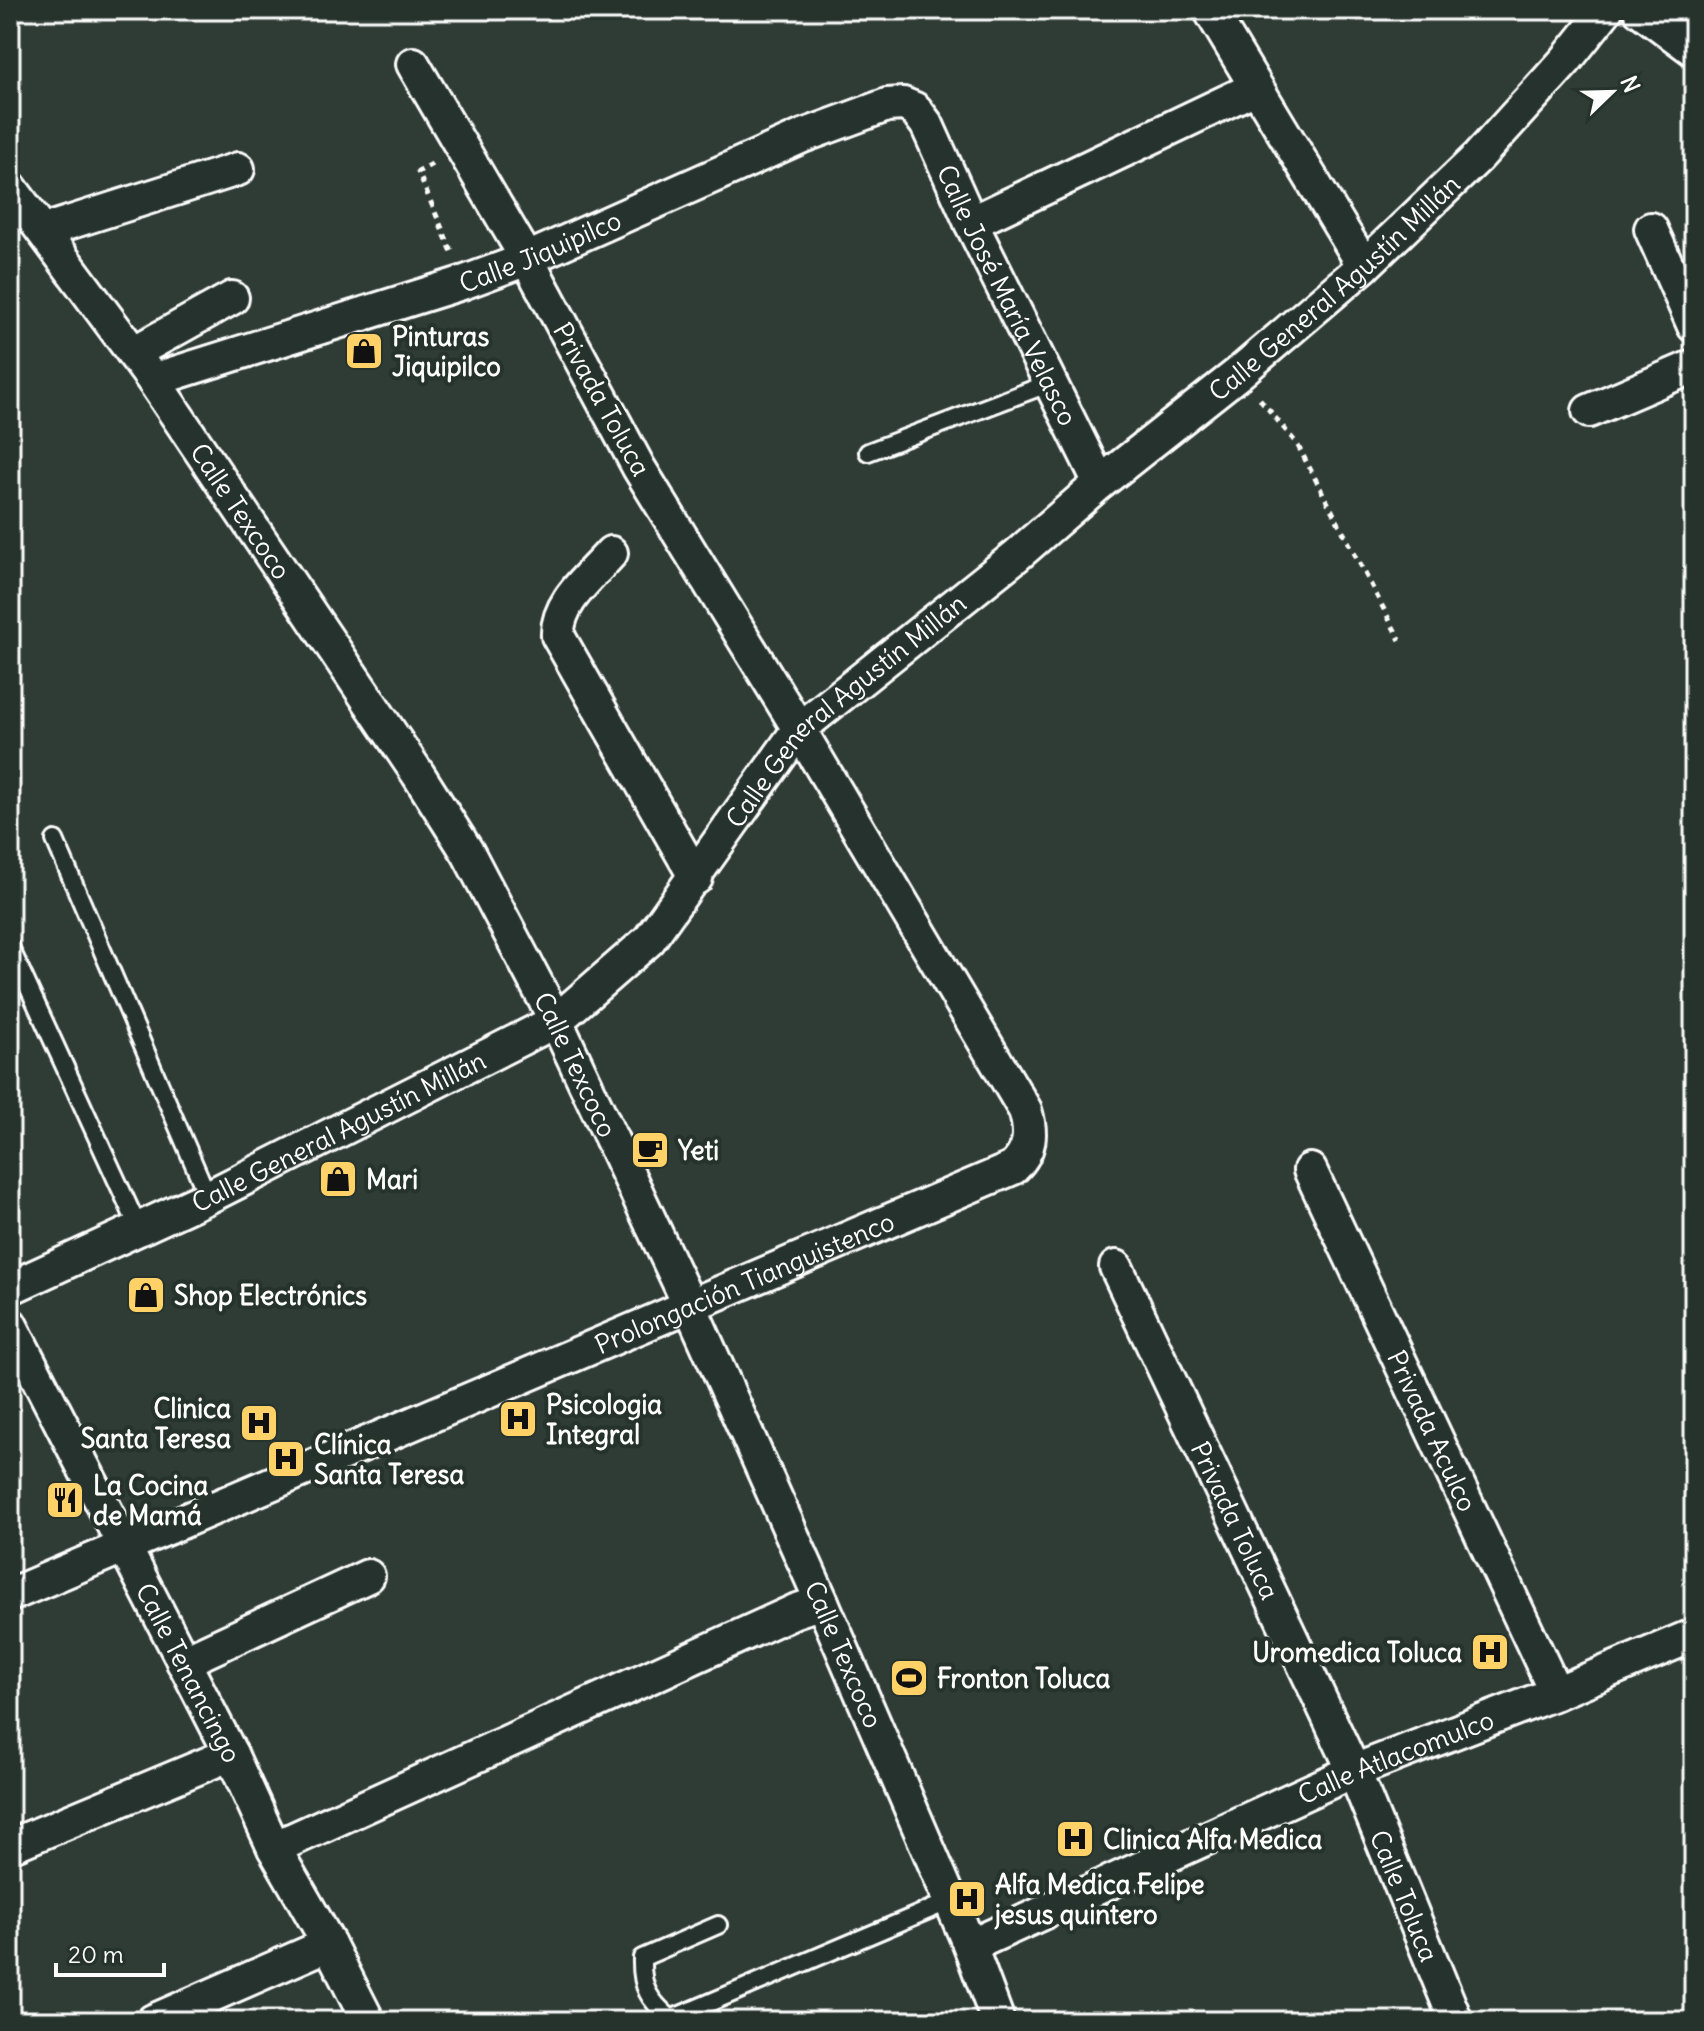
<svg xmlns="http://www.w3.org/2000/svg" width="1704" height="2031" viewBox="0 0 1704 2031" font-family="Delius,sans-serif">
	<rect width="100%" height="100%" fill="#2f3b35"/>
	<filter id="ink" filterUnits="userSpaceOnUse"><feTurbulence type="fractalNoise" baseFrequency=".0125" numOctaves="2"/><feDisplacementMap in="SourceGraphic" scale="16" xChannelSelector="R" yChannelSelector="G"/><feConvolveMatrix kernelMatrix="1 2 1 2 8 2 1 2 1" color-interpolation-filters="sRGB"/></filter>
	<g filter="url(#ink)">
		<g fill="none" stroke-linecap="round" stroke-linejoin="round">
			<g stroke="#fff" stroke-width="22">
				<path id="service" d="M868,452L1050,383
					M55,840L208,1197
					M10,947L139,1229
					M718,1925L642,1958C641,1988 649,2000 671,2019L950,1901"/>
			</g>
			<g stroke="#fff" stroke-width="38">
				<g id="minor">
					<path d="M1210,10L1364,266"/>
					<path d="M1640,10L1694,50"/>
					<path id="s1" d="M10,187L153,380L418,774L468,853L556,1021L689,1304L822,1602L970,1946L998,2021"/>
					<path d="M971,223L1255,88"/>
					<path d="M1651,229L1694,326"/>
					<path d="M43,231L238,169"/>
					<path d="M133,353L232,298"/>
					<path id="s2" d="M153,380L465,282L527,259L803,136L887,105L903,104L915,109L927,125L971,223L1100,483"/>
					<path d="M1589,411L1694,366"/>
					<path d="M611,553C590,577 556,603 558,636L696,878"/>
					<path id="s3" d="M1310,1170L1556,1693"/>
					<path id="s4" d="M1116,1267L1354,1771L1456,2021"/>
					<path id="s5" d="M10,1288L208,1197L556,1021L649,940L799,729L1016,556L1100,483L1239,373L1364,266L1478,157L1566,60L1606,10"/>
					<path id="s6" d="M10,1324L231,1754L274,1848L329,1944L368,2021"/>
					<path id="s7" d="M10,1595L1013,1168C1031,1151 1032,1133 1025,1110L799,729L639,468L527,259L413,64"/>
					<path d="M183,1662L368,1576"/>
					<path d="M10,1846L231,1754"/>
					<path d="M274,1848L795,1611L822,1602"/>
					<path id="s8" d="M970,1946L1354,1771L1556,1693L1694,1635"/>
					<path d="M153,2021L329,1944"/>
				</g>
			</g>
			<path stroke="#fff" stroke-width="5" stroke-dasharray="6 6" stroke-linecap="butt" d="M432,164L418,172L452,252
				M1260,399L1297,444L1400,640"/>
			<use href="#service" stroke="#26332d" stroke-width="16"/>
			<use href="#minor" stroke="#26332d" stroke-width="32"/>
		</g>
	</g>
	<defs>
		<g id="shop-square" transform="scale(2)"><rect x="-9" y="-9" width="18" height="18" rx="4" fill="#ffd166" stroke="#26332d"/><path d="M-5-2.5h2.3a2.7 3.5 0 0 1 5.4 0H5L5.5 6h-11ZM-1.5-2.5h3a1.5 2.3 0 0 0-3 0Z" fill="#111"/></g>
		<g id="cafe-square" transform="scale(2)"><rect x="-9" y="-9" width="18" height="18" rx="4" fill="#ffd166" stroke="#26332d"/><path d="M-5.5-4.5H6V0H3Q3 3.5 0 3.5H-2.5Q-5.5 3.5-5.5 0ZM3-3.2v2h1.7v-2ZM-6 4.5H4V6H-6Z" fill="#111"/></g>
		<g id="hospital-square" transform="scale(2)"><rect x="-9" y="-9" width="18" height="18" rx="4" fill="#ffd166" stroke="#26332d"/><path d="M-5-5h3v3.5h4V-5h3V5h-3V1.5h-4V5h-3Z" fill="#111"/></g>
		<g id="restaurant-square" transform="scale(2)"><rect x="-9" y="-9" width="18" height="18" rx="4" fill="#ffd166" stroke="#26332d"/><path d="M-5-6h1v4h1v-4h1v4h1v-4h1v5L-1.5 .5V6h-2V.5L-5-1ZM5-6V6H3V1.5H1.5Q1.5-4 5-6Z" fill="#111"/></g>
		<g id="stadium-square" transform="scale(2)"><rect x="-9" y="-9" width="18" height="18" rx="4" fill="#ffd166" stroke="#26332d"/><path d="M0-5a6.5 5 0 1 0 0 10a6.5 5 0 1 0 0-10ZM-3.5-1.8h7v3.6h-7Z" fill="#111"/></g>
	</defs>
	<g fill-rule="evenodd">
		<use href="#shop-square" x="364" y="351"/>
		<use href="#cafe-square" x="650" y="1150"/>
		<use href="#shop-square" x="338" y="1179"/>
		<use href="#shop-square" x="146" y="1295"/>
		<use href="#hospital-square" x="518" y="1419"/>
		<use href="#hospital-square" x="259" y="1423"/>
		<use href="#hospital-square" x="286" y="1459"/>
		<use href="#restaurant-square" x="65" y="1500"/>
		<use href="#hospital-square" x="1490" y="1652"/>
		<use href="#stadium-square" x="909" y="1678"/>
		<use href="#hospital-square" x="1075" y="1839"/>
		<use href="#hospital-square" x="967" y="1899"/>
	</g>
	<g text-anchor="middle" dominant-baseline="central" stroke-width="8" stroke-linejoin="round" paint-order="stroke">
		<g font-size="26" fill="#fff" stroke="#26332d">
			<text stroke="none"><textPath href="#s2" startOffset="408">Calle Jiquipilco</textPath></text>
			<text stroke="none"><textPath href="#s5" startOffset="1684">Calle General Agustín Millán</textPath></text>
			<text stroke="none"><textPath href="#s2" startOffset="1022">Calle José María Velasco</textPath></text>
			<text transform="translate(602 399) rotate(61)">Privada Toluca</text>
			<text stroke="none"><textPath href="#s1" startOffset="398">Calle Texcoco</textPath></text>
			<text stroke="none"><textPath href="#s5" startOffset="1036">Calle General Agustín Millán</textPath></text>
			<text stroke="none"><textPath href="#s1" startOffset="1046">Calle Texcoco</textPath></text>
			<text stroke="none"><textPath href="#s5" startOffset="364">Calle General Agustín Millán</textPath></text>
			<text stroke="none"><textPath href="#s7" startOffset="798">Prolongación Tianguistenco</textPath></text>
			<text stroke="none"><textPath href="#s3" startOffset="288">Privada Aculco</textPath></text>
			<text stroke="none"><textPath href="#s4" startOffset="280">Privada Toluca</textPath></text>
			<text stroke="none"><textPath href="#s1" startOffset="1694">Calle Texcoco</textPath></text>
			<text stroke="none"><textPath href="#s6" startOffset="392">Calle Tenancingo</textPath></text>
			<text stroke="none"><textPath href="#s8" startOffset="466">Calle Atlacomulco</textPath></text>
			<text stroke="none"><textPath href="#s4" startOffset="692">Calle Toluca</textPath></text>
		</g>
		<g font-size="26" font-weight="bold" fill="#fff" stroke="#26332d" text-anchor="start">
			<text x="392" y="336">Pinturas<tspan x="392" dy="30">Jiquipilco</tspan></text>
			<text x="678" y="1150">Yeti</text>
			<text x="366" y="1179">Mari</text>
			<text x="174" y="1295">Shop Electrónics</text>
			<text x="546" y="1404">Psicologia<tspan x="546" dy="30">Integral</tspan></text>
			<text x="231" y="1408" text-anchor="end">Clinica<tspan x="231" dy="30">Santa Teresa</tspan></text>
			<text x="314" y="1444">Clínica<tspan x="314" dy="30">Santa Teresa</tspan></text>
			<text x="93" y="1485">La Cocina<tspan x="93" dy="30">de Mamá</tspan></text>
			<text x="1462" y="1652" text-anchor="end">Uromedica Toluca</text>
			<text x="937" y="1678">Fronton Toluca</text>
			<text x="1103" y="1839">Clinica Alfa Medica</text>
			<text x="995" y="1884">Alfa Medica Felipe<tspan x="995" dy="30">jesus quintero</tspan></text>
		</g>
	</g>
	<rect width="1704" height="2031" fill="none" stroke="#26332d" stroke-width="40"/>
	<rect x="20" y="20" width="1664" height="1991" fill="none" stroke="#fff" stroke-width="3" filter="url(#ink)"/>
	<g transform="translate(1612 92) rotate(67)" stroke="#26332d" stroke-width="6" paint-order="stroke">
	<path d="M0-6L14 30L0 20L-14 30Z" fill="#ffffff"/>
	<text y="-12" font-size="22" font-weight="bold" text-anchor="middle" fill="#ffffff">N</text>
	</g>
	<path d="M56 1963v12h108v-12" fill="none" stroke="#ffffff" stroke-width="4"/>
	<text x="68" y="1963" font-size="24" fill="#ffffff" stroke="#26332d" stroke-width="6" paint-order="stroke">20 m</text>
</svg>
